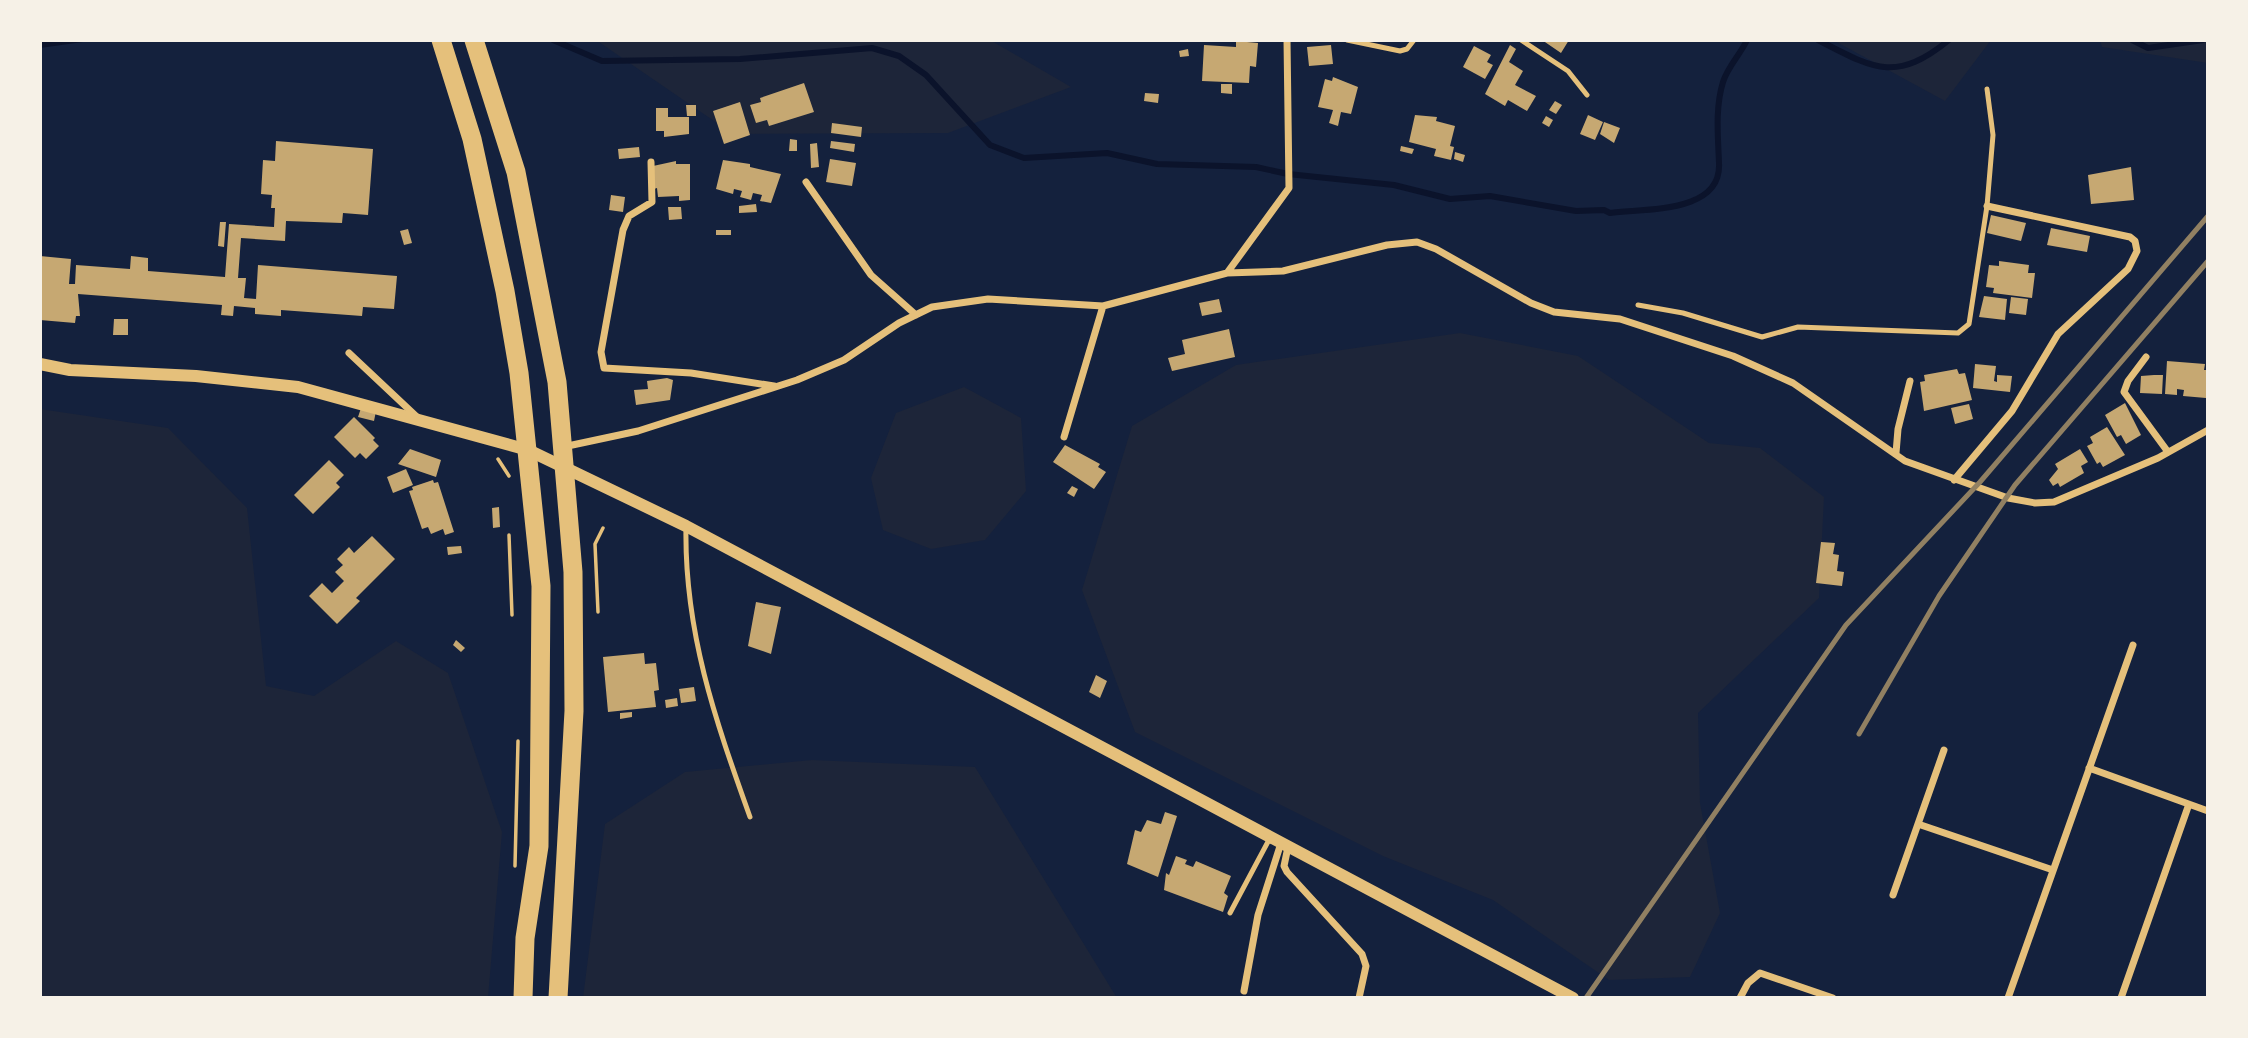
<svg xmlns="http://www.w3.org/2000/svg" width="2248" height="1038" viewBox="0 0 2248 1038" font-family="'Sofia Sans Condensed',sans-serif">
	<rect width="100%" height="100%" fill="#14213d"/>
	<path fill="#1d2539" d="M596,40H990L1071,87L948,133L733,134Z
		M1833,40H1991L1945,101Z
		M2100,40H2208V63L2102,47Z
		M1460,333L1578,356L1709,443L1760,448L1824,497L1819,598L1698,713L1700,803L1720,913L1690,977L1609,980L1493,900L1383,856L1135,732L1082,590L1132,426L1236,365Z
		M964,387L1021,418L1026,491L985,540L931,549L883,530L871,478L896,413Z
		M40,409L168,428L247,508L266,686L314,696L396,641L448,673L502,832L488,998H40Z
		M812,760L975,767L1117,998H583L605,824L685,772Z"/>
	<path fill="#0b132b" d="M40,40H90V41L40,48Z"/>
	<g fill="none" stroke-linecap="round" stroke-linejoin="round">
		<path stroke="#0b132b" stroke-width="6" d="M553,40L602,61L740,59L872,48L899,56L926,75L990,145L1024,158L1107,153L1157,164L1256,167L1288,174L1394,185L1450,199L1490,196L1576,211L1604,210L1610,213C1644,208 1722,214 1719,163C1718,136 1715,108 1723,82C1728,66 1740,55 1747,40
			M1818,40C1874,69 1896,83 1949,40
			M2132,40L2148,48L2203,40"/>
	</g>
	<path fill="#c6a872" d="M1542,40H1569L1561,53Z
		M1236,41L1258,43L1256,67L1250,66L1249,83L1202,81L1204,45L1236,47Z
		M1331,45L1333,64L1309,66L1307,47Z
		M1510,45L1516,49L1509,62L1523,71L1515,85L1536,96L1527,111L1508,100L1505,106L1485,94Z
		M1474,46L1491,55L1487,62L1493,65L1485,79L1463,67Z
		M1188,49L1189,56L1180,57L1179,51Z
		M1333,77L1358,87L1351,114L1341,112L1338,126L1329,123L1333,110L1318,107L1325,79L1332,81Z
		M804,83L814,112L769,126L767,120L756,123L750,105L761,102L760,98Z
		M1221,84H1232V94L1221,93Z
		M1145,93L1159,94L1158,103L1144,101Z
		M1555,101L1562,105L1556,114L1549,110Z
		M740,102L750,135L724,144L713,111Z
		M686,105H696V116H687Z
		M656,108H668V117H689V134L664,137V131H656Z
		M1415,115L1437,117L1436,121L1455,126L1450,146L1454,147L1451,160L1434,156L1436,149L1409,142Z
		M1588,115L1603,122L1595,140L1580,134Z
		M1546,116L1553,120L1549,127L1542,123Z
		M1604,122L1620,128L1614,143L1600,134Z
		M832,123L862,127L861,137L831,133Z
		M790,139L797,140V151H789Z
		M276,141L373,149L368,215L343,213L342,223L286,221L285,241L241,238L238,278H246L244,298L256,299L258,265L397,276L394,309L363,307L362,316L281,310V316L255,314V308L234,306L233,316L221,315L222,305L78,294L80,316H76L75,323L40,320V256L71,259L69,284H75L76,265L130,269L131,256L148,258V271L225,277L229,224L274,227L275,208H271L272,195L261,194L263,160L275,161Z
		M831,141L855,144L854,152L830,148Z
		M817,143L819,167L811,168L810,144Z
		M1401,146L1414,149L1412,154L1400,151Z
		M639,147L640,157L619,159L618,149Z
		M1455,152L1465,155L1463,162L1454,159Z
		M830,159L856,163L852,186L826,182Z
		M723,160L750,164V167L781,174L771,203L760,201L762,195L753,193L751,200L740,197L742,191L734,189L733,194L716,189Z
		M676,161V164H690V200L679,201V196L658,197L657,188L654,189L653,166Z
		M2131,167L2134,200L2091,204L2088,175Z
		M611,195L625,197L623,212L609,210Z
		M756,204L757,212L739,213V206Z
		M668,207H681L682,219L669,220Z
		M1991,215L2026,223L2021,241L1987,233Z
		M220,222H226L224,247L218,246Z
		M2051,228L2090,236L2087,252L2047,245Z
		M408,229L412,243L404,245L400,231Z
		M716,230H731V235H716Z
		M1999,261L2029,265L2028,273H2035L2032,298L1993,293L1994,288L1986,287L1989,265L1999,266Z
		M1984,296L2007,299L2005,320L1979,317Z
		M2011,297L2028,299L2026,315L2009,313Z
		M1219,299L1222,312L1202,316L1199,303Z
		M114,319H128V335H113Z
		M1229,329L1235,357L1172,371L1168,358L1185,354L1182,340Z
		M2167,361L2205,364L2204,370H2208L2206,398L2183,396L2184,390L2177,389V395L2165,394Z
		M1975,364L1996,366L1994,381L1997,382V375L2012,376L2010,392L1973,388Z
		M1957,369L1959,374L1965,373L1972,400L1924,411L1920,382L1925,381L1924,375Z
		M2154,375H2163L2162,394L2140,393L2141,376Z
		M667,378L673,380L670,400L636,405L634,390L648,389L647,381Z
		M2125,403L2141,435L2126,444L2121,435L2117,437L2105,415Z
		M1969,404L1973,419L1955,424L1951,408Z
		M361,408L376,411L374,421L358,417Z
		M354,417L375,438L373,440L379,446L366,459L360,453L355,458L334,437Z
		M2107,427L2125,455L2103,467L2100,462L2097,464L2087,446L2093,443L2090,437Z
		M1065,445L1100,464L1098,467L1106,472L1094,489L1053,462Z
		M410,449L441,460L436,477L398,464Z
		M2080,449L2088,462L2081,466L2084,473L2060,487L2058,483L2053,486L2049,480L2058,469L2055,464Z
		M329,460L344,475L336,483L340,487L313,514L294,495Z
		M406,469L413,485L393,493L387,477Z
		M433,480L434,483L438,482L454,532L445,535L443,529L431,534L428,527L422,529L409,491L413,490L412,487Z
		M1072,486L1078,489L1074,497L1067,493Z
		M499,507L500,527L493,528L492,508Z
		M372,536L395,559L356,598L360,601L337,624L309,596L322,583L332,593L344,581L335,572L343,565L337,559L349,547L354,553Z
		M1821,542L1835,543L1833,554L1839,555L1837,571L1844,572L1842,586L1816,583Z
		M461,546L462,553L448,555L447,547Z
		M756,602L781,607L771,654L748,646Z
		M456,640L465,648L461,652L453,645Z
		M644,653L645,664L656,663L659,690L654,691L656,707L608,712L603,657Z
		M1096,675L1107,681L1100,698L1089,692Z
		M694,687L696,701L681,703L679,689Z
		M677,698L678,706L666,708L665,700Z
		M632,712V717L620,719V713Z
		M1165,812L1177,816L1158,877L1127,864L1135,830L1141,832L1147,820L1161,824Z
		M1176,856L1187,860L1185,864L1193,867L1196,861L1231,876L1224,893L1228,896L1223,912L1164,890L1166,873L1169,875Z"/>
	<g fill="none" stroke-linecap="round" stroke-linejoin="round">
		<path stroke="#e5c07b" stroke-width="3.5" d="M498,459L509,476
			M509,535L512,615
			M598,612L595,544L603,528
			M515,866L518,741"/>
		<path stroke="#e5c07b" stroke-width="5" d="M1347,40L1400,51L1407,49L1414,40
			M1521,40L1568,71L1587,95
			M1638,305L1683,313L1762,337L1798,327L1958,333L1969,324L1987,206L1993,135L1987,89
			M686,526C684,631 715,719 750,817
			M1230,913L1270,838"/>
		<path stroke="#e5c07b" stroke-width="7" d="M651,162L652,202L629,216L623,230L601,352L604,368L691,373L774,386
			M806,182L871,275L916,315
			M1227,273L1289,188L1287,40
			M349,353L417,417
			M2146,357L2128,381L2124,392L2168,452
			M1064,437L1103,306
			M563,447L638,431L797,380L844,360L899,323L932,307L988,299L1103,306L1227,273L1283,271L1387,245L1417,242L1436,249L1531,303L1554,312L1620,319L1733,356L1793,383L1905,461L2008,498L2035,503L2054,502L2158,458L2208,430
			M1896,453L1898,429L1910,381
			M1954,480L2012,411L2058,334L2128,269L2137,251L2135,241L2130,237L1987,206
			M2089,768L2208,811
			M1918,824L2053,870
			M1288,847L1284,866L1287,872L1362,954L1366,966L1359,998
			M1893,895L1944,750
			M1244,991L1258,915L1281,843
			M1740,998L1748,983L1760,973L1833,998
			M2008,998L2133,645
			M2121,998L2189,804"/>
		<path stroke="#e5c07b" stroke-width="12" d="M40,364L70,370L196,376L298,387L528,450L686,526L1573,998"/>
		<path stroke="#e5c07b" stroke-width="19" d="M441,40L472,139L505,291L519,373L541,586L539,846L525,938L523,998
			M474,40L516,172L557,382L573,572L574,711L558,998"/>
		<path stroke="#918062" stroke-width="5" d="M1859,734L1939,596L2015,485L2208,261
			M1586,998L1846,625L1980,482L2208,216"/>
	</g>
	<rect width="2248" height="1038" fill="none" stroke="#f6f1e7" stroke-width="84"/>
</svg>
